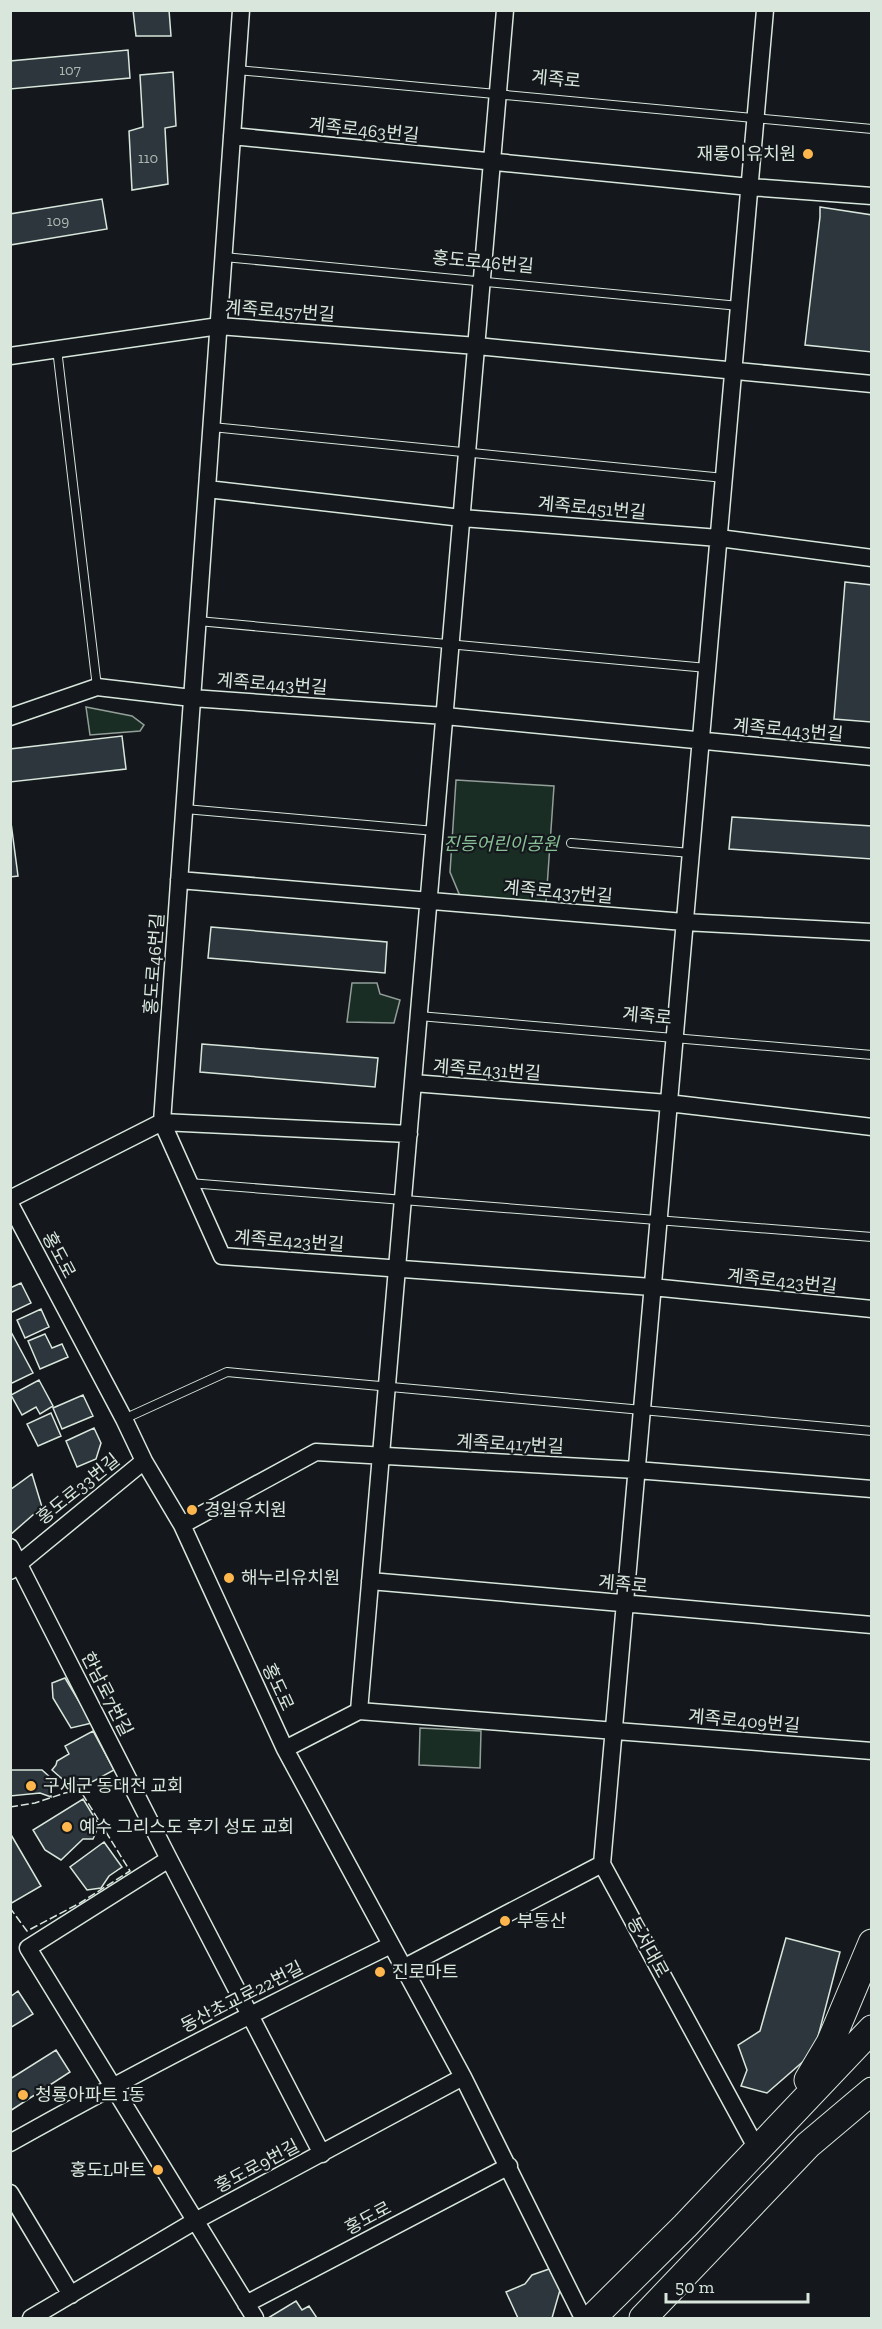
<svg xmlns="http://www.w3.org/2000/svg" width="882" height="2329" viewBox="0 0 882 2329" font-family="'Zilla Slab','Noto Sans KR',serif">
	<rect width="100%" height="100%" fill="#14181c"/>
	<path fill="#1a2d24" stroke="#939e99" stroke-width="1.5" d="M86,707L132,716L144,725L140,731L90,735Z
		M456,780L554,786L546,902L460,896L450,872Z
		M352,983H377L380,994L400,1000L394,1023L347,1022Z
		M420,1728L481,1731L480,1768L419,1765Z"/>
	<path fill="#2c363c" stroke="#d8e6dc" stroke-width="1.5" d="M133,10H169L171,36H136Z
		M128,50L130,78L10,89V61Z
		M173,72L176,126L165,128L168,184L132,190L129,131L143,127L140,75Z
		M102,199L107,229L10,245V214Z
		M820,207L872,215V352L805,345L820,217Z
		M845,582L872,585L871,722L834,719Z
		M122,736L126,769L10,782V749Z
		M10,815L18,876L10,877Z
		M732,817L872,826V859L729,849Z
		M211,927L387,942L385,973L208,958Z
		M202,1044L378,1058L375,1087L200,1072Z
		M21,1283L31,1303L10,1313V1288Z
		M41,1309L49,1327L25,1338L17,1320Z
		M10,1330L33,1373L10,1384Z
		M45,1334L52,1348L62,1344L68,1357L40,1369L28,1341Z
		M39,1380L53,1406L40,1414L36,1407L22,1415L11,1395Z
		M83,1395L93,1416L62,1429L53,1408Z
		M51,1413L61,1436L38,1446L27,1424Z
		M94,1428L101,1443L96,1459L77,1467L66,1441Z
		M32,1474L42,1507L10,1535V1490Z
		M65,1678L92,1723L71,1728L53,1698L52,1683Z
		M93,1731L114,1770L90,1783L68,1784L52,1770L56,1765L57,1761L69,1754L65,1746Z
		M10,1770H42L51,1778V1797L40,1793L10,1796Z
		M83,1799L99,1825L93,1839H83L61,1860L45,1850L33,1830Z
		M10,1833L41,1886L10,1904Z
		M104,1842L122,1867L109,1876L101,1888L87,1890L70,1867Z
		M786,1938L840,1952L814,2052L767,2093L741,2086L747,2070L738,2045L760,2031Z
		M18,1991L33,2014L10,2028V1997Z
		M56,2050L70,2072L10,2111V2079Z
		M552,2268L560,2290L552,2318H518L506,2292L525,2284L532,2275Z
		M296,2301L302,2310L309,2306L317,2318H268Z"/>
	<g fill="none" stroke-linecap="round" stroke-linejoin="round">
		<g stroke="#d8e6dc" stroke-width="10">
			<path id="service" d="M237,70L872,129
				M224,257L739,306
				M57,349L97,687
				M212,427L724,478
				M198,621L707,668
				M185,809L435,831
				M571,843L691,853
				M419,1016L872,1055
				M189,1183L872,1237
				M124,1419L227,1372L872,1431"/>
		</g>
		<g stroke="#d8e6dc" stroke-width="19">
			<path id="minor" d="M241,10L162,1122L222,1256L652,1287L872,1309
				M232,136L750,187L872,196
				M10,356L219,326L477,346L872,384
				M207,489L462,518L719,538L872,558
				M10,717L97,687L192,698L445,716L872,757
				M179,880L684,922L872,932
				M413,1083L668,1103L872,1127
				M10,1199L162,1122L409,1134
				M10,1204L124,1419L144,1461L182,1525L285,1749L463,2077L583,2318
				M182,1525L316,1452L636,1470L872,1489
				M10,1547L169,1859L322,2154
				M10,1571L144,1461
				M370,1581L872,1625
				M359,1711L505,10
				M285,1749L359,1711L872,1751
				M169,1859L28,1948L255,2318
				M403,1968L602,1864
				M10,2143C135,2073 262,2008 391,1945
				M757,2149L602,1864L765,10
				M10,2193L71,2295
				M246,2304L509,2166
				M31,2318L195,2221L463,2077"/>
		</g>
		<g stroke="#d8e6dc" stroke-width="29">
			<path id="primary" d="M808,2080L830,2043L872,1943
				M592,2318L685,2226L872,2029
				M643,2318L808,2145L872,2091"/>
		</g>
		<use href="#service" stroke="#14181c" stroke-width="8"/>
		<use href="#minor" stroke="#14181c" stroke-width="16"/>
		<use href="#primary" stroke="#14181c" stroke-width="27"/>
		<path stroke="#d8e6dc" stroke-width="1.5" stroke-dasharray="8 3" stroke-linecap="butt" d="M10,1807L35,1803L65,1793L80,1790L130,1871L80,1903L27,1931L10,1908"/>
	</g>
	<g fill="#ffb74d" stroke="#14181c" stroke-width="2">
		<circle cx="808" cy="154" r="6"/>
		<circle cx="192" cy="1510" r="6"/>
		<circle cx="229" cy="1578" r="6"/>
		<circle cx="31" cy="1786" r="6"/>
		<circle cx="67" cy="1827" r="6"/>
		<circle cx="505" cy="1921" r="6"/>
		<circle cx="380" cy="1972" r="6"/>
		<circle cx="23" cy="2095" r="6"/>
		<circle cx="158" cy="2170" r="6"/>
	</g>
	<g text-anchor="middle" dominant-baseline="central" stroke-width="4.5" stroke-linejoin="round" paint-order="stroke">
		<g font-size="15" fill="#adbab4">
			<text x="70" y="70">107</text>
			<text x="148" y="158">110</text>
			<text x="58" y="221">109</text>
		</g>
		<g font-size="18" fill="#d8e6dc" stroke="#14181c">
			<text transform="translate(556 79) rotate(5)">계족로</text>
			<text transform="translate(364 130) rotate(6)">계족로463번길</text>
			<text transform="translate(483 262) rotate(5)">홍도로46번길</text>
			<text transform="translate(280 311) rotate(4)">계족로457번길</text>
			<text transform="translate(592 508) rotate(5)">계족로451번길</text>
			<text transform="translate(272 684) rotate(4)">계족로443번길</text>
			<text transform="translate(788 730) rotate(5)">계족로443번길</text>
			<text transform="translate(558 892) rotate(5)">계족로437번길</text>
			<text transform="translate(154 964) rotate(-86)">홍도로46번길</text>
			<text transform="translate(647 1016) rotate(5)">계족로</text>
			<text transform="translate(487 1070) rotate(4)">계족로431번길</text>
			<text transform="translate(289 1241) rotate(4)">계족로423번길</text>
			<text transform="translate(59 1255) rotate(62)">홍도로</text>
			<text transform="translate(782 1281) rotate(6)">계족로423번길</text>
			<text transform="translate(510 1444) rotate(3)">계족로417번길</text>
			<text transform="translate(78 1489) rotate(-39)">홍도로33번길</text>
			<text transform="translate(623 1584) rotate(5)">계족로</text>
			<text transform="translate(278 1687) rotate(65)">홍도로</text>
			<text transform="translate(107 1694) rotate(63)">한남로7번길</text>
			<text transform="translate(744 1721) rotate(5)">계족로409번길</text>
			<text transform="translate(648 1947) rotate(61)">동서대로</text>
			<text transform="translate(242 1997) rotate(-27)">동산초교로22번길</text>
			<text transform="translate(257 2166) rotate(-28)">홍도로9번길</text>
			<text transform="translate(368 2218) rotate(-28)">홍도로</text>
		</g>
		<g font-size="18" fill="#d8e6dc" stroke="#14181c" text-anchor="start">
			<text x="796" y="154" text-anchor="end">재롱이유치원</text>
			<text x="204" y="1510">경일유치원</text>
			<text x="241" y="1578">해누리유치원</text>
			<text x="43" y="1786">구세군 동대전 교회</text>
			<text x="79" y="1827">예수 그리스도 후기 성도 교회</text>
			<text x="517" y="1921">부동산</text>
			<text x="392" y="1972">진로마트</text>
			<text x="35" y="2095">청룡아파트 1동</text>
			<text x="146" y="2170" text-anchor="end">홍도L마트</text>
		</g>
		<g font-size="18" font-style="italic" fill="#8ac095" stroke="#14181c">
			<text x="501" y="844">진등어린이공원</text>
		</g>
	</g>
	<rect width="882" height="2329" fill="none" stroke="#d8e6dc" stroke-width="24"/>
	<path d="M666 2293v9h142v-9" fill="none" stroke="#d8e6dc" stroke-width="3"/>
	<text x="675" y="2293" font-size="18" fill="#d8e6dc" stroke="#14181c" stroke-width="4.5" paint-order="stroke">50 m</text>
</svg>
